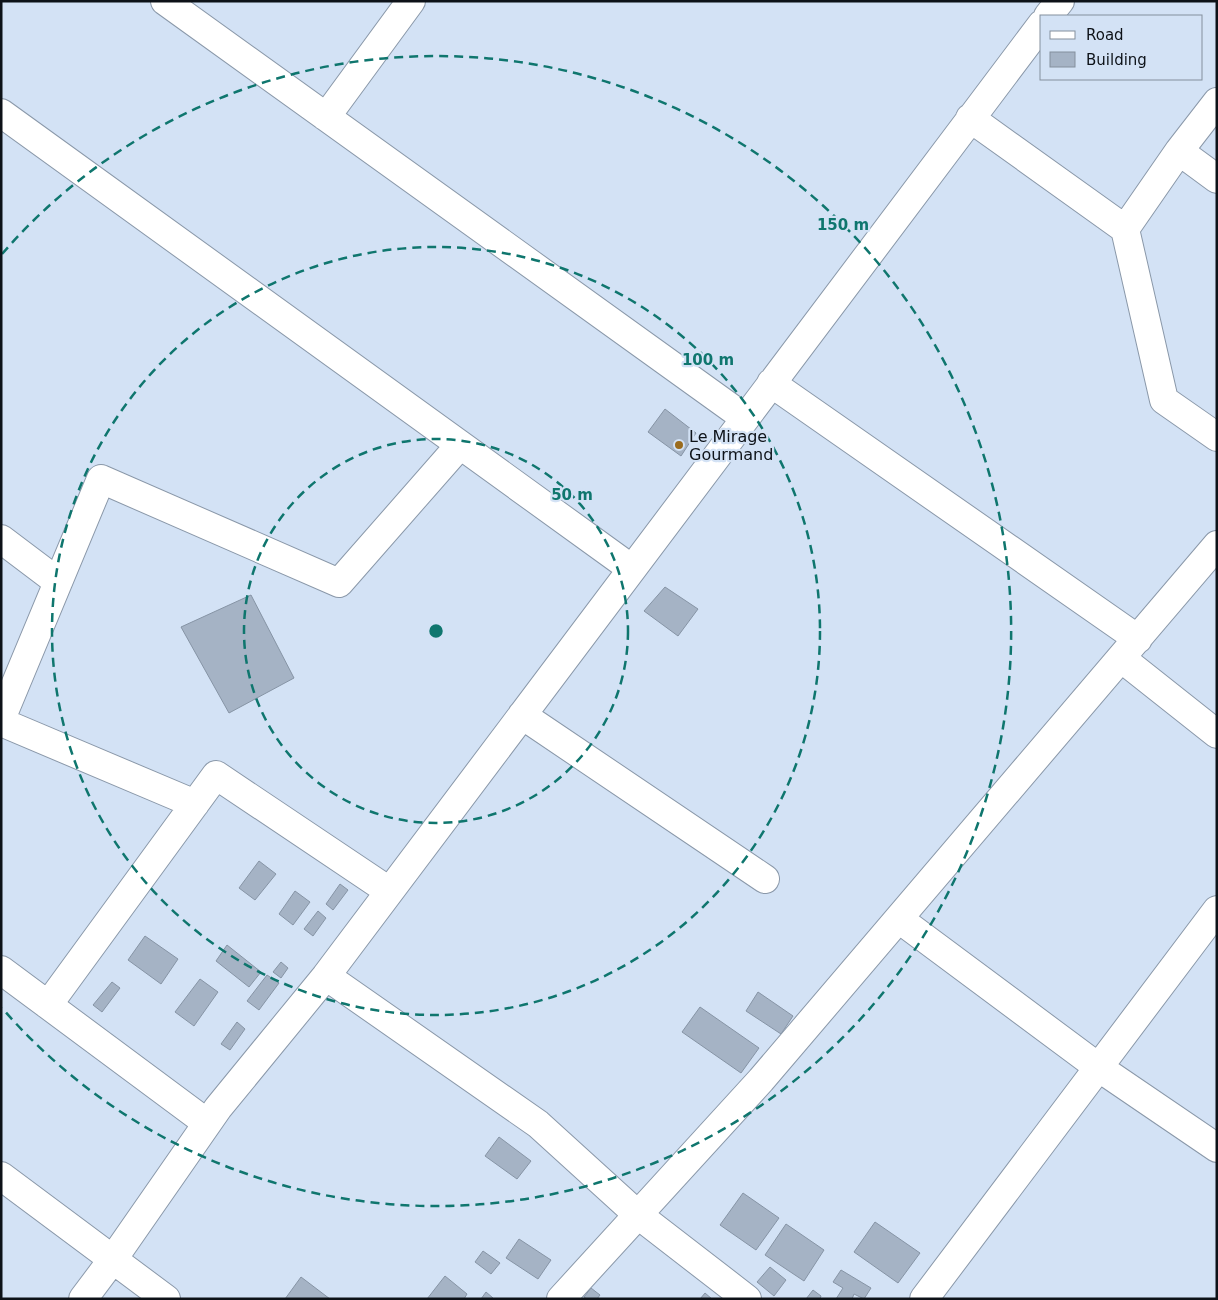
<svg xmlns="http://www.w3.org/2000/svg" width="1218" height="1300" viewBox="0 0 1218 1300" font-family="'DejaVu Sans',sans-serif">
	<rect width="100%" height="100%" fill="#d3e2f5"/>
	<path fill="#a5b3c5" stroke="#8694a5" d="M665,409L696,433L681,456L648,432Z
		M665,587L698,609L678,636L644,611Z
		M251,595L294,678L229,713L181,627Z
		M259,861L276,874L255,900L239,888Z
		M340,884L348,890L333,910L326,904Z
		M295,891L310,902L293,925L279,914Z
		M318,911L326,918L313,936L304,929Z
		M145,936L178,959L161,984L128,960Z
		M227,945L261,972L249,987L216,961Z
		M281,962L288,968L281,978L273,972Z
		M267,975L279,983L259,1010L247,1001Z
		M200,979L218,992L194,1026L175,1012Z
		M112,982L120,988L102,1012L93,1005Z
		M758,992L793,1016L781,1034L746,1011Z
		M700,1007L759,1048L741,1073L682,1032Z
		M237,1022L245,1029L230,1050L221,1044Z
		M499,1137L531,1161L517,1179L485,1156Z
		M743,1193L779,1218L756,1250L720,1225Z
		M875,1222L920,1253L898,1283L854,1252Z
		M786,1224L824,1250L804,1281L765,1255Z
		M519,1239L551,1260L538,1279L506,1258Z
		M483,1251L500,1263L491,1274L475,1262Z
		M770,1267L786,1280L774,1296L757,1282Z
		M841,1270L871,1288L864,1299L854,1294L852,1299H836L843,1288L833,1282Z
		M445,1276L467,1294L464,1299H427Z
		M301,1277L330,1299H285Z
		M591,1288L600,1295L597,1299H587L584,1297Z
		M813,1290L821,1296L820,1299H806Z
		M486,1292L493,1298L492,1299H481Z
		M705,1293L712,1299H700Z"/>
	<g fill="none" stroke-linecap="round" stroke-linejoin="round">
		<g stroke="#8a98a9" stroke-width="30">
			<path id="minor" d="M165,1L745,418
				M1048,16L1060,1
				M1217,102L1179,151L1125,229L1164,400L1217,437
				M1,113L632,569
				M326,117L411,1
				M970,118L1125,229
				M1179,151L1217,179
				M771,383L1138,639
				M1,539L58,582
				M1121,658L1217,734
				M522,715L765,879
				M1,719L101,479L339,583L460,445
				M1,722L195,804
				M899,919L1098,1067L1217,1148
				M1,970L207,1123
				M326,976L538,1124L637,1214L747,1299
				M48,1005L216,775L389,891
				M1,1176L166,1299
				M83,1299L113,1259L218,1108L326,976L1042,24
				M561,1299L761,1080L1217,545
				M924,1299L1217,910"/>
		</g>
		<use href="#minor" stroke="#fff" stroke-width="28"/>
	</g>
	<g fill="none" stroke="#0f766e" stroke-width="2.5" stroke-dasharray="9 6">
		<circle cx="436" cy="631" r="192"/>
		<circle cx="436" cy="631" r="384"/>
		<path d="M2 254A575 575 0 1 1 2 1008"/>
	</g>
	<circle fill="#9a6b1d" stroke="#d3e2f5" stroke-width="2" cx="679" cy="445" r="5"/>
	<g text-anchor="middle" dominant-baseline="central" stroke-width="4.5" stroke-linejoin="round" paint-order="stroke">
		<g font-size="16" fill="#0d1218" stroke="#d3e2f5" text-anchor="start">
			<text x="689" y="436">Le Mirage<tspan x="689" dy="18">Gourmand</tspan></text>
		</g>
	</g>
	<circle cx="436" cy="631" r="8" fill="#0f766e" stroke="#d3e2f5" stroke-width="2.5"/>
	<g font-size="15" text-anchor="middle" font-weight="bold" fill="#0f766e" stroke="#d3e2f5" stroke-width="4.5" stroke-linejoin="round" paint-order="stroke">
		<text x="843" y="230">150 m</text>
		<text x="708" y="365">100 m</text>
		<text x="572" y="500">50 m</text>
	</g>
	<rect width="1218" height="1300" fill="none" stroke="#0d1218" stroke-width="5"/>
	<rect x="1040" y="15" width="162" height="65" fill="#d3e2f5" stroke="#848f9d"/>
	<rect x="1050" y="31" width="25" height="8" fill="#ffffff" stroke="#848f9d"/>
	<text x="1086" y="40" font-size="15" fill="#0d1218">Road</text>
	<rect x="1050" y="52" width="25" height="15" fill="#a5b3c5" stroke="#848f9d"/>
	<text x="1086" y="65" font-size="15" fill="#0d1218">Building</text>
</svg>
